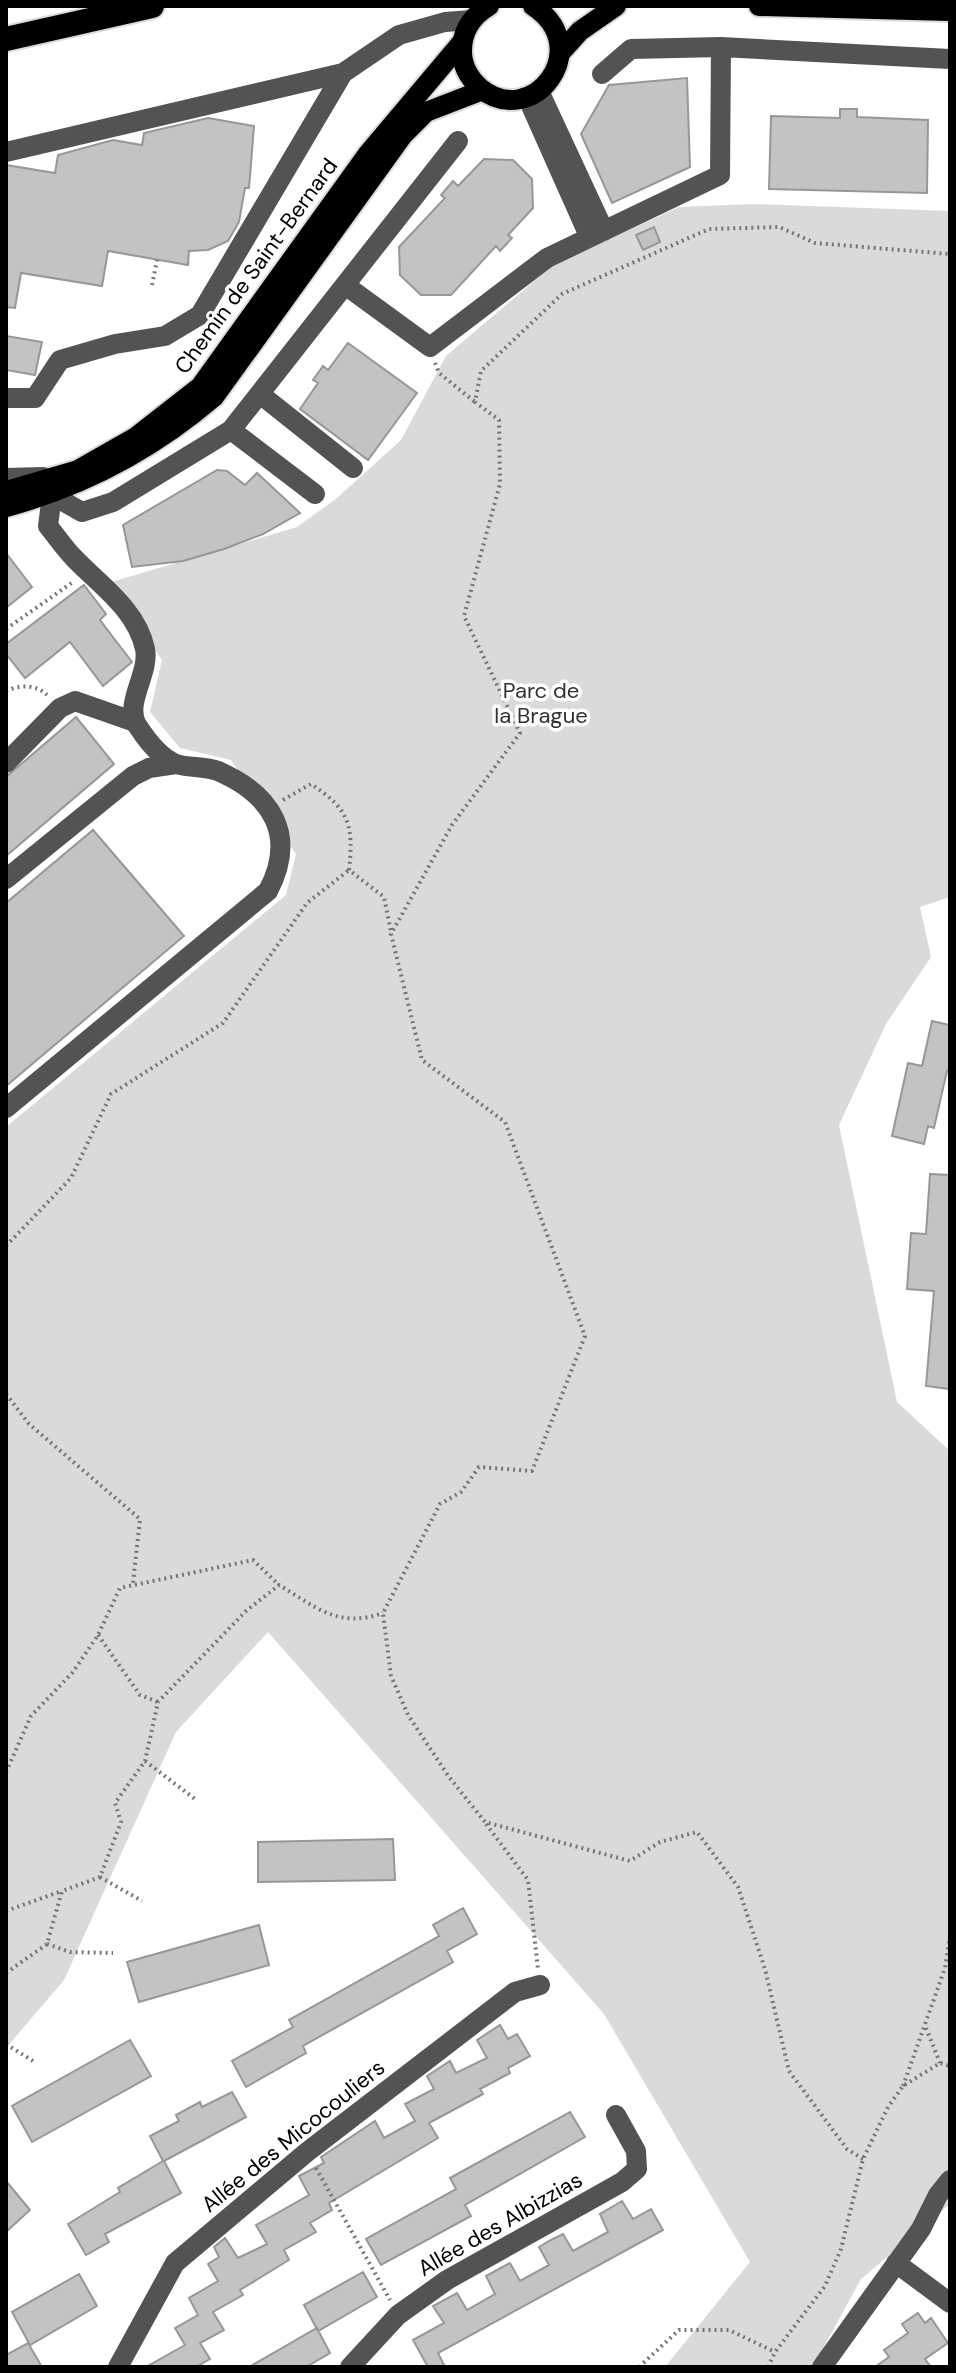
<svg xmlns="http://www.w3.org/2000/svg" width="956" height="2373" viewBox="0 0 956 2373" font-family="'DM Sans',sans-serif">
	<rect width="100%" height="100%" fill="#fff"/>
	<path fill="#dadada" d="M752,204L950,211V897L920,907L931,957L886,1024L839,1125L897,1402L950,1451V2204L861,2279L813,2367H665L750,2262L604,2014L268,1632L176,1732L64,1980L6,2048V1127L286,895L296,854L231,760L180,748L150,712L162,660L108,583L297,527L337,498L401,440L446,356L553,265L679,207Z"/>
	<path fill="#c3c3c3" stroke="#979797" stroke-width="2" d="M687,78L690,167L612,203L581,134L609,85Z
		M840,109H857V117L928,120L927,193L769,189L771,116L840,118Z
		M208,118L254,126L249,188H245L239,222L228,241L208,250L189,251L188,265L108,251L102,286L21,273L15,308L6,307V165L55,173L58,155L113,140L142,145L144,133Z
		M484,159L513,160L532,179L533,208L508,235L512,238L500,251L496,246L451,295H421L400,275L399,247L445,198L441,195L453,181L458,186Z
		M654,227L660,242L643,250L636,235Z
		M6,336L42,342L35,375L6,370Z
		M348,343L417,393L368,460L300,409L318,383L313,380L323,366L328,370Z
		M217,470L227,471L245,485L257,473L300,513L263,534L224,549L183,561L132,567L123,525Z
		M6,553L32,587L6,608Z
		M84,585L106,614L100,620L132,662L103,686L70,642L25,678L6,654V644Z
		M76,717L114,764L6,856V777Z
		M93,830L184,936L6,1086V903Z
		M932,1021L950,1025V1072L947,1071L934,1128L928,1126L924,1144L892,1136L908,1063L922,1066Z
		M930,1174L950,1175V1389L926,1386L934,1291L907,1289L911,1233L926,1234Z
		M393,1839L395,1880L258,1882V1842Z
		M463,1908L477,1934L447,1951L453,1962L303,2046L306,2053L246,2087L232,2061L293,2027L289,2020L439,1936L433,1925Z
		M259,1925L269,1965L139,2002L127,1962Z
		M500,2025L508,2039L517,2034L530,2056L508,2068L510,2073L480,2089L483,2094L429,2123L438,2138L329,2203L332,2210L310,2223L316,2232L284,2250L289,2260L240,2290L243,2295L213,2312L224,2330L200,2343L210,2359L196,2367H146L185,2345L175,2328L198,2315L189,2298L218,2281L208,2264L219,2257L214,2247L225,2238L238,2258L267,2244L256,2225L309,2195L299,2176L324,2163L321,2157L375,2121L384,2138L415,2121L405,2104L434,2089L427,2076L450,2061L456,2073L487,2058L477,2040Z
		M130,2040L151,2076L32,2142L12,2106Z
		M232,2092L246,2117L164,2161L181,2193L105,2234L109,2242L86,2255L68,2224L120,2192L118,2188L163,2161L150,2136L179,2121L176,2115L200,2102L202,2107Z
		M570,2112L585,2137L465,2205L471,2216L381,2265L366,2239L456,2189L450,2178Z
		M6,2181L30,2210L6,2232Z
		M622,2201L633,2219L651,2209L663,2230L438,2353L445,2367H428L413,2340L444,2323L433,2306L457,2293L467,2310L495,2294L486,2276L510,2263L520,2281L549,2265L539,2247L551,2240L563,2234L573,2251L608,2232L600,2214Z
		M363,2272L377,2297L318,2331L304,2305Z
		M79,2274L97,2306L30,2345L12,2312Z
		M918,2313L925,2323L931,2318L948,2343L925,2359L931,2367H875L889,2357L884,2350L908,2333L902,2324Z
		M317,2328L330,2353L306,2367H249Z
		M28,2343L42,2367H6V2355Z"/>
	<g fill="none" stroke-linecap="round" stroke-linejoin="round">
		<g stroke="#dbdbdb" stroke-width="24">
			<path id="major" d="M489,6C472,16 462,31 462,51C462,65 469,78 480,88C532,131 597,48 533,6
				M759,6L950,11
				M561,52L580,31L616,6
				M6,491L78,470L136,437L200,387L367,155L463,41
				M6,507C85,486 152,450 214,397L403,135L426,112L483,90"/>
		</g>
		<g stroke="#dbdbdb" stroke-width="28">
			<path id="highway" d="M6,39L152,6"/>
		</g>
		<path stroke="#757575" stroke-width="4" stroke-dasharray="2 4" stroke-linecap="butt" d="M152,285L157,260
			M435,363L439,373L475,402
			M6,629L73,582
			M6,691C19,685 36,684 47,695
			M283,800L311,784C349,809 354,825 349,870L384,897L391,932
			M6,1246L71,1178L111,1094L223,1023L307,903L349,870
			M6,1394L29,1424L140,1519L133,1583
			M98,1635L140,1695L158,1702
			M145,1761L195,1799
			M6,1772L31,1716L73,1672L98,1635L120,1588L253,1560L279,1585
			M486,1824L528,1880L538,1969
			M100,1877L142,1901
			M6,1911L62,1891
			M47,1944L70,1952L113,1953
			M6,1973L47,1944L62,1891L100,1877L121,1822L115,1803L145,1761L158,1702L246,1611L279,1585C316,1607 338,1629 383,1613
			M926,2028L940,2063
			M6,2044L33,2061
			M903,2086L945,1968L950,1936
			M863,2159L847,2149L789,2071L765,1969L738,1887L697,1832L660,1842L630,1861L485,1822L449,1777L408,1715L391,1676L383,1613L440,1504L461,1492L479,1467L532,1471L585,1336L505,1122L422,1060L391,934L452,825L520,733L464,616L500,484L499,420L475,402L481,371L562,294L709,229L779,227L815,243L950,254
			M316,2168L390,2300
			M639,2367L679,2330H729L775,2352
			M768,2367L775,2352L825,2286L841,2249L863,2159L888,2107L903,2086L940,2063L950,2066"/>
		<path stroke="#535353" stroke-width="20" d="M602,74L631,49L721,47
			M539,91L604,231
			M532,108L589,236
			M6,152L343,73
			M345,285L430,347L547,258L720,175L721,47L950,59
			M260,394L353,468
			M6,398H35L60,360L115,344L165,336L200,315L343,73L399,35L445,22L472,20
			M231,430L315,494
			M6,478L43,477
			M6,763L60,708L75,701L135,722
			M6,879L133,776L149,768L176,764
			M6,1108L268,891C297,836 273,795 218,771C204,766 189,768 176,764C161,758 146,739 137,725C124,703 150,673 145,649C137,610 100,585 75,559C65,549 57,537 48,526L52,495L82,512L113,502L231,430L458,141
			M896,2263L950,2303
			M118,2367L175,2263L307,2152L515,1992L540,1985
			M350,2367L398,2315L447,2280L622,2182L637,2169L636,2151L616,2115
			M822,2367L921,2229L938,2195L950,2180"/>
		<use href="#major" stroke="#000" stroke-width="20"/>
		<use href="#highway" stroke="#000" stroke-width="24"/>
	</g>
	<g text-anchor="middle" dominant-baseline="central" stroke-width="7" stroke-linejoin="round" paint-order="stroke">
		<g font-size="22" fill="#000" stroke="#fff">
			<text transform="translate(256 266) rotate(-54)">Chemin de Saint-Bernard</text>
			<text transform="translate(293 2136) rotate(-39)">Allée des Micocouliers</text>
			<text transform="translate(500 2224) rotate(-30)">Allée des Albizzias</text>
		</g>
		<g font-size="22" fill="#313131" stroke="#fff">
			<text x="541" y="690">Parc de<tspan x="541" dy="25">la Brague</tspan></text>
		</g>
	</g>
	<rect width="956" height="2373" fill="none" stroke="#000000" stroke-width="16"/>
</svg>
